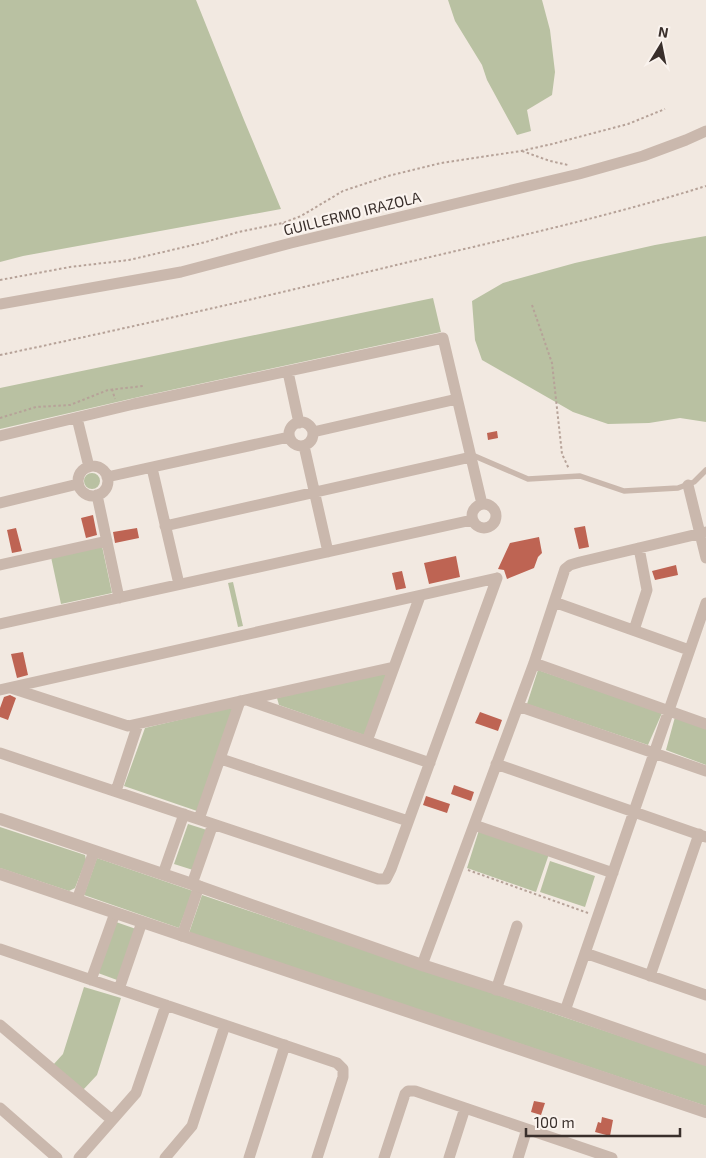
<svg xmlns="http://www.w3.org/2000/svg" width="706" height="1158" viewBox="0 0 706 1158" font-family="'Exo 2',sans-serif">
	<rect width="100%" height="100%" fill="#f2e9e1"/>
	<path fill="#b9c1a2" d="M0,0H196L244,120L281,209L23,256L0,262Z
		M448,0H542L550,30L555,72L552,95L527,110L531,131L517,135L487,80L482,65L455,21Z
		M706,236V422L680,418L649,423L608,424L573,412L482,360L475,340L472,301L503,283L575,263L655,245Z
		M433,298L441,332L143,396L0,429V388Z
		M84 481a8 8 0 1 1 16 0a8 8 0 1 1-16 0Z
		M102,546L112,593L61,604L51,557Z
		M233,582L243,626L238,627L228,583Z
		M538,670L662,713L648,745L527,704Z
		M388,672L364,735L279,705L277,698Z
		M233,707L197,811L124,786L145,728Z
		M675,717L706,729V765L666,750Z
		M188,824L207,830L193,870L174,864Z
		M0,827L85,855L86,860L75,888L69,891L0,868Z
		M479,830L549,854L536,892L467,868Z
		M97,858L193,891L179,928L84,895Z
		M550,861L595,876L585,907L540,892Z
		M202,895L706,1065V1106L189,933Z
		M116,922L136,929L117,980L98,973Z
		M84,987L121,998L97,1075L83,1090L53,1065L63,1054Z"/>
	<path fill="#be6453" d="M497,431L498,438L488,440L487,433Z
		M93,515L97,535L86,538L81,518Z
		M585,526L589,547L579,549L574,528Z
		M16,528L22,551L12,553L7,530Z
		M137,528L139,538L115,543L113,532Z
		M539,537L542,553L538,557L534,568L507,579L504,570L498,569L510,543Z
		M456,556L460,577L429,584L424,563Z
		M676,565L678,575L655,580L652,571Z
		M402,571L406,588L396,590L392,573Z
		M23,652L28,675L17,678L11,654Z
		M10,695L16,698L8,720L0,717V708L4,697Z
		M480,712L502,720L498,731L475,723Z
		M454,785L474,792L471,801L451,794Z
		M426,796L450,804L447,813L423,805Z
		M534,1101L545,1103L541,1115L531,1112Z
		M602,1117L613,1120L610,1136L595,1132L598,1122L601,1123Z"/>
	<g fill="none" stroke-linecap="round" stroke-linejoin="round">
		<path stroke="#b6a298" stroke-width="2" stroke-dasharray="2.5 2.5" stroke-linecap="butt" d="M522,151L550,161L568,165
			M283,223L287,232
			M0,280L70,267L129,260L206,242L238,232L283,223L301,216L343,191L388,176L441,163L521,151L552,144L628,124L665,109
			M532,305L552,363L562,454L569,469
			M0,355C138,326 276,294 413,261C511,238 610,216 706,186
			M112,389L115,399
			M0,418L36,407L70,405L108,390L143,386
			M468,870L588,913"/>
		<path stroke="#cab8ad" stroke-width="5.5" d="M470,454L528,479L580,476L624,491L678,488L694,482L706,470"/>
		<path stroke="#cab8ad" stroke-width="11" d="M0,304L181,272L291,243L579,174L643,156L686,140L706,131
			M288,372L299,423
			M77,418L89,467
			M289 434a12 12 0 1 1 24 0a12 12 0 1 1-24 0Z
			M313,432L457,399
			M0,436L134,404L443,338L482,504
			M304,446L328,552
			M78 481a15 15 0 1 1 30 0a15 15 0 1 1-30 0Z
			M152,468L179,584
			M107,477L289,437
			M688,485L706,558
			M97,495L119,598
			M0,503L78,484
			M472 516a12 12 0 1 1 24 0a12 12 0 1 1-24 0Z
			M165,526L471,457
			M0,565L107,541
			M554,602L689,650
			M0,624L472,520
			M634,630L647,590L639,548
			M534,663L706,724
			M11,688L128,726L394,667
			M0,690L497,578
			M247,700L430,763
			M518,706L706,771
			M367,741L420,596
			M0,753L378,879H386L391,869L497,578
			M221,759L408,821
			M496,764L706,837
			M116,791L138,724
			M199,819L240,701
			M474,825L613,873
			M163,874L184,814
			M192,884L213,824
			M77,900L94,851
			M182,936L199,886
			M0,949L337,1063L343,1069V1077L317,1158
			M585,953L706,995
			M422,965L534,663L565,569L570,565L580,562L706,532
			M650,976L699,834
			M91,980L115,913
			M119,989L142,922
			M496,990L517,926
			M565,1011L706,603
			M0,1025L112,1120
			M0,1108L57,1158
			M79,1158L136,1093L166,1005
			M165,1158L192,1126L225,1025
			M249,1158L285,1045
			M384,1158L405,1094L408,1091H415L612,1158
			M449,1158L465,1108
			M518,1158L527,1129"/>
		<path stroke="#cab8ad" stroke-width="12" d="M0,819L192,884L422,965L565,1011L706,1060
			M0,874L706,1112"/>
	</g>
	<g text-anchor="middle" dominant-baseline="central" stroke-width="4.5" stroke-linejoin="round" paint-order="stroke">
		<g font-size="15" fill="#392f2b" stroke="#faf3ee">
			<text transform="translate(352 213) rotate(-14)">GUILLERMO IRAZOLA</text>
		</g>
	</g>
	<g transform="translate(661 45) rotate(10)" stroke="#faf3ee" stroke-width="4" paint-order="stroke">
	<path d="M0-4L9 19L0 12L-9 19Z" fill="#392f2b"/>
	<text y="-8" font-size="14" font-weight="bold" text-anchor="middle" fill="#392f2b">N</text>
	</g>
	<path d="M526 1128v8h154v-8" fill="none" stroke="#392f2b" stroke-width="2.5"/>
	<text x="534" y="1128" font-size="15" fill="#392f2b" stroke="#faf3ee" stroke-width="4" paint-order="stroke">100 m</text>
</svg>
